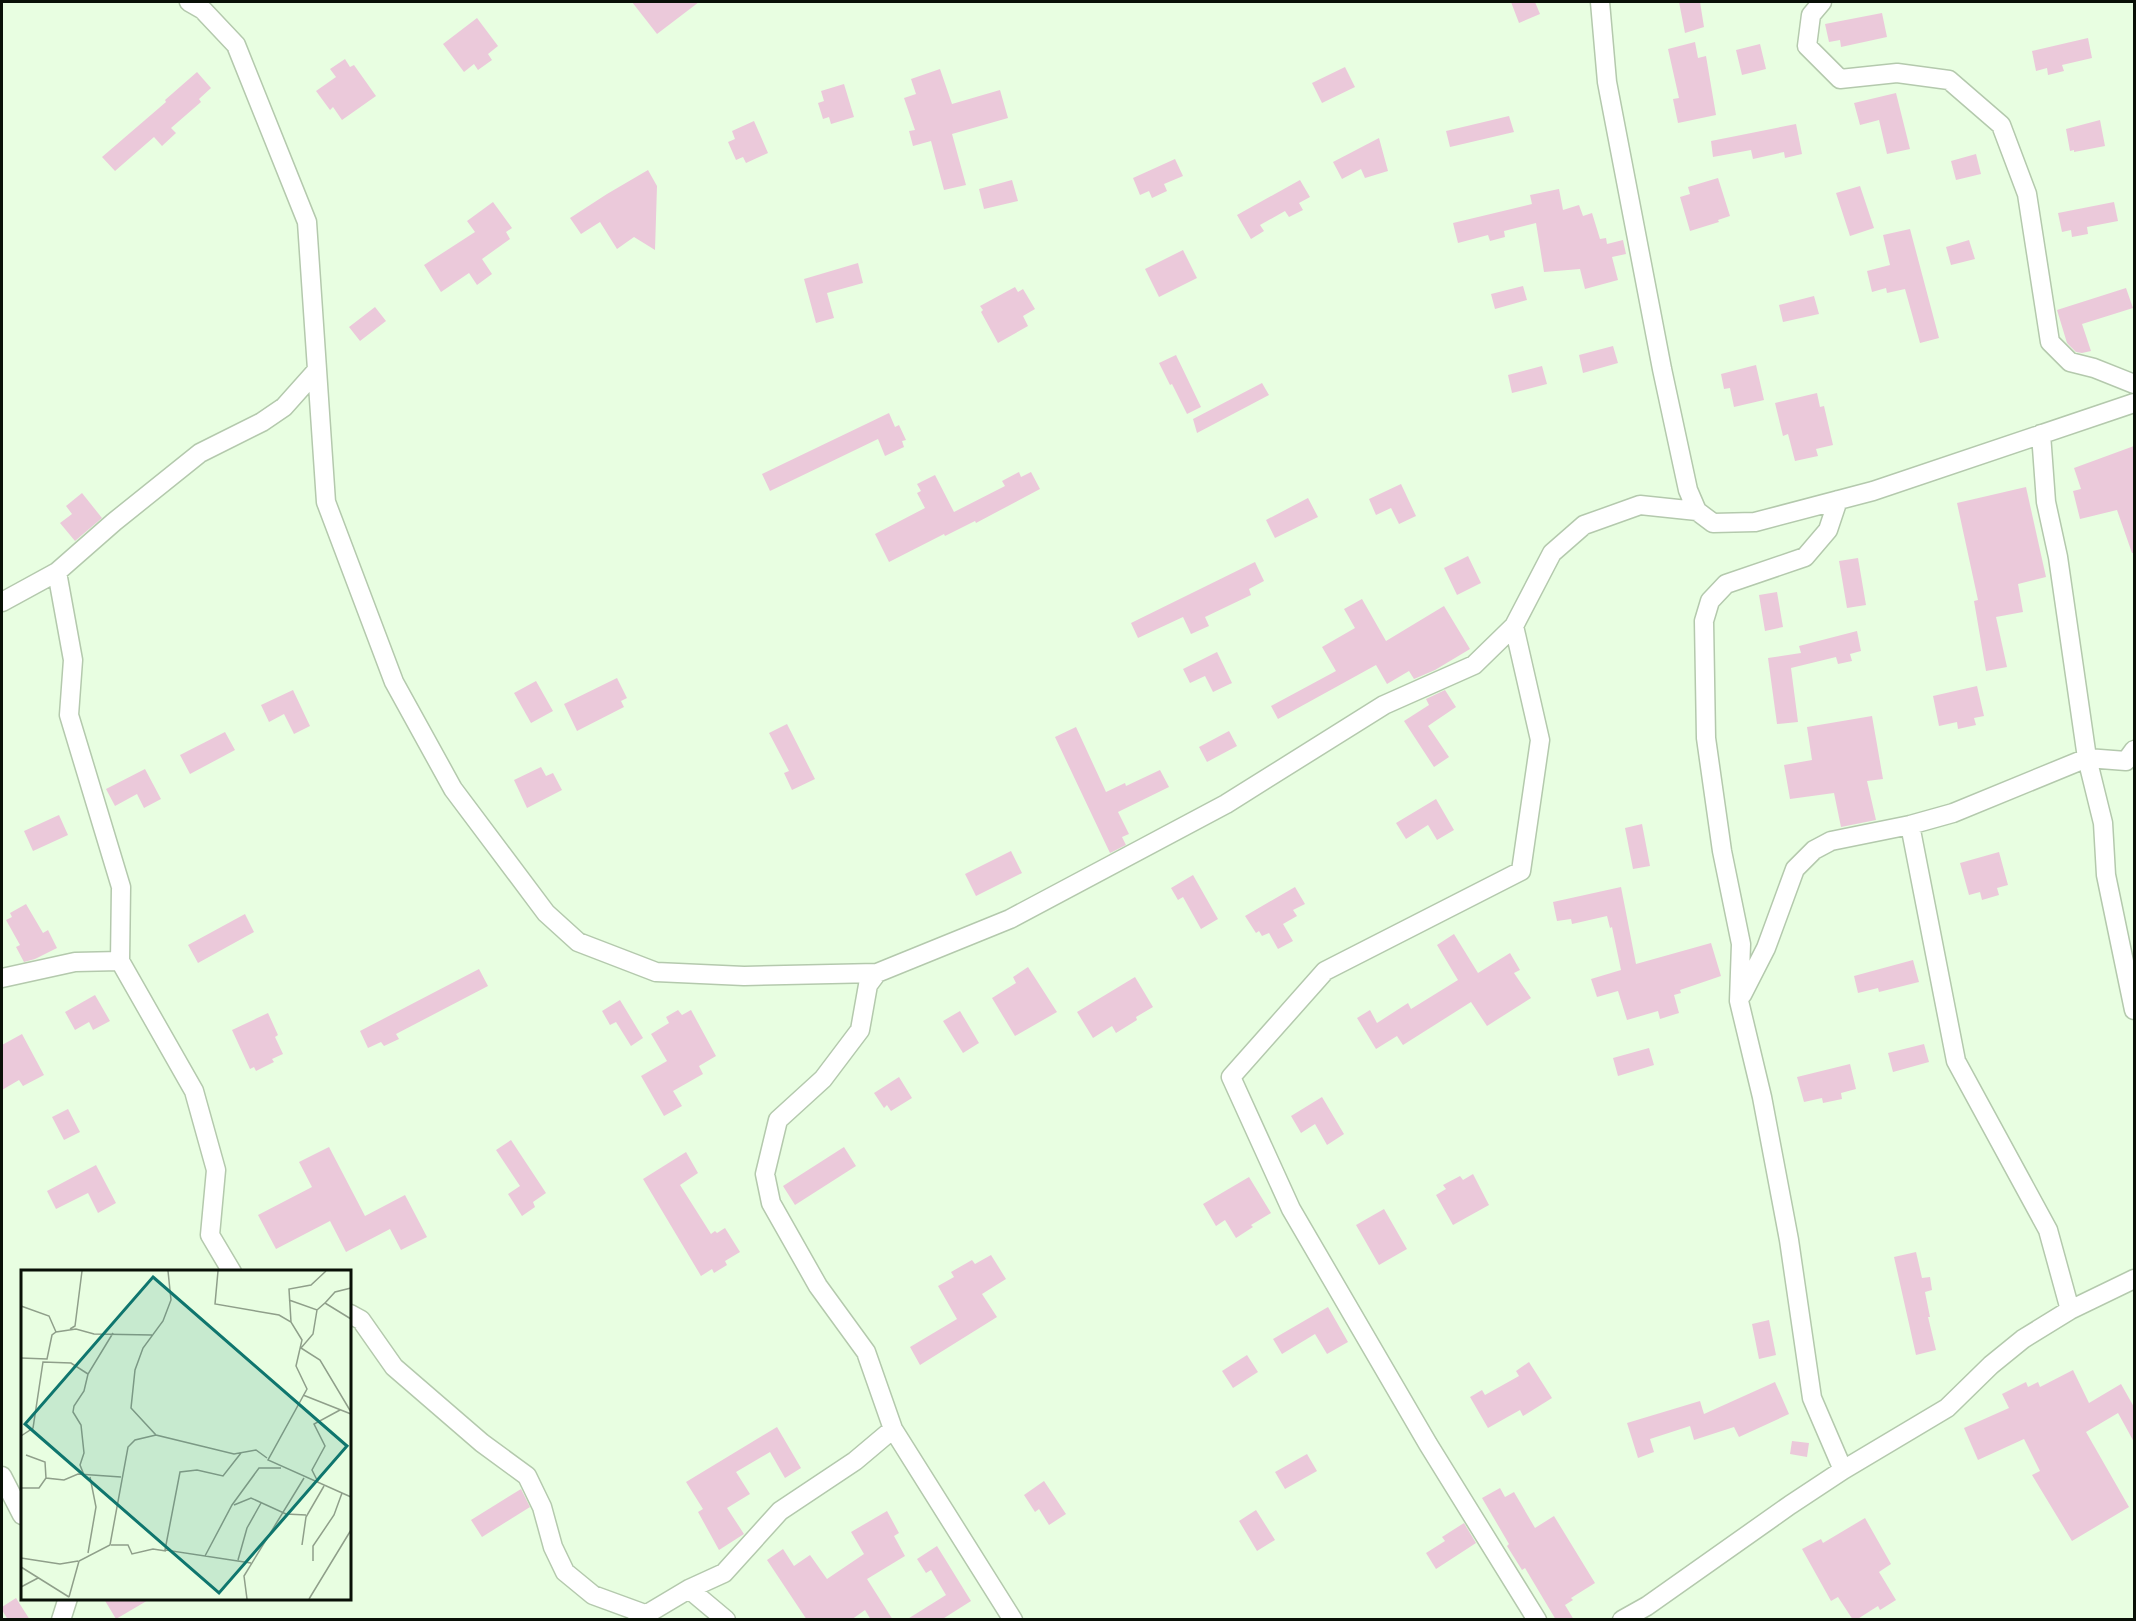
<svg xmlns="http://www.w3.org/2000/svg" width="2136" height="1621" viewBox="0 0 2136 1621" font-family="Barlow,sans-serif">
	<rect width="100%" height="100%" fill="#e8fee1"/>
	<path fill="#ebc9da" d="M632,2H699L657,34Z
		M1511,2H1535L1540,14L1519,23Z
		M1679,2H1700L1704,27L1685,33Z
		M1882,13L1887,37L1841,47L1840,40L1829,42L1825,24Z
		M477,18L498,46L488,54L492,60L478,70L474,64L464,72L443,44Z
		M2088,38L2092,58L2062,65L2064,71L2048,75L2047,68L2036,71L2032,51Z
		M1695,42L1698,58L1706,56L1716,115L1678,123L1673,99L1679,98L1668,49Z
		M1760,44L1766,69L1742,75L1736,50Z
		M345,59L350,67L354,65L376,96L342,120L333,107L330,110L316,91L336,77L330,69Z
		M1345,67L1355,87L1322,103L1312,83Z
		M940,69L952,104L1000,90L1008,118L952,134L966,185L944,190L931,141L913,146L909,131L915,130L904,98L916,94L911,79Z
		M197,72L211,88L199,99L201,102L171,128L176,133L162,146L154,137L115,171L102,157L166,102L165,100Z
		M844,84L854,117L831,124L829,117L823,119L818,103L824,101L821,91Z
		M1896,93L1910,149L1887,154L1879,120L1860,125L1854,103Z
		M1509,116L1514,132L1450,147L1446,131Z
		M2100,120L2105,146L2074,152V150L2070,151L2066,129Z
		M754,121L768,153L746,163L743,157L736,160L728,142L735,139L732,131Z
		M1796,124L1802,154L1785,158L1784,152L1753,159L1751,150L1713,157L1711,141Z
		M1379,138L1388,171L1365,178L1361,169L1342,179L1333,162Z
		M1976,154L1981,174L1956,180L1951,161Z
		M1175,159L1183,176L1164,184L1167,191L1152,198L1149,191L1140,195L1133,178Z
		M648,170L657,186L655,250L634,237L617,249L600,222L581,234L570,218L607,194Z
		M1718,178L1730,216L1718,220L1719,222L1690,231L1680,197L1690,194L1688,187Z
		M1012,180L1018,201L984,209L979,189Z
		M1300,180L1310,197L1299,203L1303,210L1289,217L1285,211L1260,225L1264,231L1251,239L1237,215Z
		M1860,186L1874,228L1850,236L1836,193Z
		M1559,189L1563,210L1579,205L1583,216L1592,213L1600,239L1606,238L1607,244L1623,240L1626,254L1612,257L1618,280L1585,289L1580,269L1544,272L1536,223L1504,231L1505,237L1490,241L1488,235L1458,243L1453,223L1532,204L1530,195Z
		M493,202L512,228L506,232L510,239L482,259L492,274L477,285L469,273L441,292L424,265L475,232L467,221Z
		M2114,202L2118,221L2087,227L2088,234L2072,237L2071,230L2062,232L2058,213Z
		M1910,229L1939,338L1920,343L1905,289L1887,293L1886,288L1872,292L1867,271L1890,265L1883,235Z
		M1969,240L1975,259L1951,265L1946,247Z
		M1183,250L1197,278L1159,297L1145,269Z
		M858,263L863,283L827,293L834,318L816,323L804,279Z
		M1523,286L1527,300L1495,309L1491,294Z
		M1015,287L1018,292L1023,289L1035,309L1023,316L1028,326L998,343L981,312L983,310L980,306Z
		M2126,288L2133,308L2082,324L2091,351L2082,353L2076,352L2067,343L2057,310Z
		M1814,296L1819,314L1783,322L1779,305Z
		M375,307L386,321L360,341L349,327Z
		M1613,346L1618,363L1583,373L1579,355Z
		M1176,355L1201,407L1187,414L1172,384L1170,385L1159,363Z
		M1756,365L1764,400L1734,407L1730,388L1724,389L1721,374Z
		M1542,366L1547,384L1512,393L1508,375Z
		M1262,383L1269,395L1197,433L1193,419Z
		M1817,393L1820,407L1824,406L1833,445L1816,449L1818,456L1795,461L1788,434L1783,436L1775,403Z
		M889,413L895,427L899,425L906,440L902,441L904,447L885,456L878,439L770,491L762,474Z
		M2134,446V553H2132L2117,510L2080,519L2073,491L2081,489L2074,468Z
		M1019,472L1021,477L1031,472L1040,489L976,523L975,521L945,536L944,534L889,562L875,534L925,508L917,493L921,491L917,484L935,475L954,512L1005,486L1002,481Z
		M1401,484L1416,516L1399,524L1391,508L1376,515L1369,499Z
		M2026,487L2046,577L2018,584L2023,612L1996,617L2007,667L1986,671L1974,601L1978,600L1957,503Z
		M82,493L102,518L75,541L60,523L72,514L66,506Z
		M1308,498L1318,517L1275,538L1266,520Z
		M1468,556L1481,583L1457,595L1444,568Z
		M1858,558L1866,605L1847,608L1839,561Z
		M1255,562L1264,581L1249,589L1251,595L1205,617L1209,626L1191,634L1183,617L1138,638L1131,623Z
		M1777,592L1783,627L1765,631L1759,595Z
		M1362,599L1386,641L1444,606L1470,649L1435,670L1414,679L1409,671L1387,684L1376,665L1278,719L1271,706L1336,671L1322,647L1355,628L1344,609Z
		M1857,631L1861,651L1850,654L1852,661L1838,664L1836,657L1791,668L1798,722L1777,724L1768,658L1801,653L1799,646Z
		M1217,652L1232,683L1213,692L1205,676L1190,683L1183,669Z
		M617,678L627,698L621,701L624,707L577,731L564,704Z
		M536,681L553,711L531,723L514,693Z
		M1977,686L1984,716L1974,718L1976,725L1958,729L1957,722L1939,726L1933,696Z
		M293,690L310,726L294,734L284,714L269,722L261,705Z
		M1445,690L1456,707L1428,726L1449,757L1434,767L1404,721L1429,705L1426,699Z
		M1872,716L1883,779L1867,781L1876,820L1841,827L1834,793L1790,799L1784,765L1812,760L1807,727Z
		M787,724L815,779L792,790L784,773L789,771L769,733Z
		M1076,727L1106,792L1125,783L1126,786L1160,770L1169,787L1118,812L1129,834L1122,837L1126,845L1110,853L1055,737Z
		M1229,731L1237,746L1207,762L1199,747Z
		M225,732L235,750L190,774L180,755Z
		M541,767L546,776L553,773L562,790L527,808L514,780Z
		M145,769L161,799L144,808L137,794L115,806L106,789Z
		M1436,799L1454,830L1437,840L1428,825L1406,839L1396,823Z
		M59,815L68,835L33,851L24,831Z
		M1642,824L1650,866L1633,869L1625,828Z
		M1011,851L1022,873L976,896L965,874Z
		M1999,852L2008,885L1997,888L1999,895L1982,900L1980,892L1969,895L1960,863Z
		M1193,875L1218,919L1201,929L1183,897L1178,900L1171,888Z
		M1295,887L1305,904L1293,910L1297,916L1283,924L1293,941L1278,949L1269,933L1262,936L1259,931L1256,933L1245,916Z
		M1621,887L1636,964L1711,943L1721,976L1680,990L1681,993L1674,995L1679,1013L1660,1019L1658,1011L1627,1020L1618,991L1597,997L1591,979L1621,970L1612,927L1610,928L1607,916L1572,924L1571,919L1557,921L1553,902Z
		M26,904L43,933L48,930L57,948L35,959L24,962L16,947L20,945L6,920L12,917L10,913Z
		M245,914L254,932L198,963L188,945Z
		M1454,934L1478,973L1510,953L1520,970L1514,973L1531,998L1487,1026L1471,1002L1403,1045L1397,1036L1376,1049L1357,1018L1370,1010L1377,1023L1408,1003L1411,1009L1458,980L1437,945Z
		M1913,960L1919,982L1879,992L1878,988L1858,993L1854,976Z
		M1028,967L1057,1012L1015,1036L992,998L1016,983L1013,977Z
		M479,969L488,986L396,1034L399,1039L384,1046L381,1042L368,1048L360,1031Z
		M1135,977L1153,1007L1136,1017L1137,1020L1116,1033L1112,1026L1093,1038L1077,1012Z
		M95,995L110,1021L93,1030L89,1022L75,1030L65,1012Z
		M620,1000L643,1038L631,1046L616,1022L610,1025L602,1011Z
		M678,1010L682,1015L691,1010L716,1056L699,1066L703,1074L673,1091L682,1106L664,1116L641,1076L667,1061L651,1034L669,1023L666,1017Z
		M960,1011L979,1043L963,1053L943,1021Z
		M268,1013L278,1035L275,1037L283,1054L272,1059L274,1062L256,1071L254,1067L250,1069L232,1030Z
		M22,1034L44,1075L23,1086L19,1080L2,1090V1045Z
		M1924,1044L1929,1062L1893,1072L1888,1053Z
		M1649,1048L1654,1065L1618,1076L1613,1058Z
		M1850,1064L1856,1089L1841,1093L1842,1099L1823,1103L1822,1098L1804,1102L1797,1077Z
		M899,1077L912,1098L891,1111L887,1105L884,1108L874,1093Z
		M1322,1097L1344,1134L1327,1145L1315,1124L1301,1133L1291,1116Z
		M68,1109L80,1132L64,1140L52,1117Z
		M511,1140L546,1193L533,1202L535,1207L522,1216L508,1194L520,1186L496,1150Z
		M329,1147L365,1216L405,1195L427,1237L401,1250L390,1229L346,1252L330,1221L276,1249L258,1215L312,1187L299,1162Z
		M844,1147L856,1166L795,1205L783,1186Z
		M686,1152L698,1173L680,1185L711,1234L715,1231L717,1233L725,1228L740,1252L725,1261L727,1265L714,1273L712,1269L701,1276L643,1179Z
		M96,1165L116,1203L98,1213L88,1193L56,1209L47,1191Z
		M1473,1174L1489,1205L1453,1225L1436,1195L1446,1189L1443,1185L1460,1176L1463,1180Z
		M1249,1177L1271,1213L1251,1225L1253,1227L1236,1238L1225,1220L1216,1226L1203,1204Z
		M1384,1209L1407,1249L1379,1265L1356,1225Z
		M1916,1252L1922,1278L1930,1277L1932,1290L1925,1292L1930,1317H1928L1936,1350L1916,1355L1894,1257Z
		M991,1255L1006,1279L982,1294L997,1317L920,1365L910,1347L957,1319L938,1286L954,1277L951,1272L972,1260L975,1264Z
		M1328,1307L1348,1342L1327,1354L1315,1334L1282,1354L1273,1339Z
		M1769,1320L1776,1355L1759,1359L1752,1324Z
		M1247,1355L1258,1372L1233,1388L1222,1371Z
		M1529,1362L1552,1398L1523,1416L1520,1410L1488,1428L1470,1397L1482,1390L1485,1395L1519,1376L1516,1371Z
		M2073,1370L2089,1403L2121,1384L2134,1407V1442L2118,1413L2086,1432L2129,1507L2072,1541L2032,1475L2040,1471L2024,1439L1978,1460L1964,1428L2009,1408L2002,1394L2026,1382L2028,1387L2038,1382L2040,1387Z
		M1775,1382L1789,1414L1739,1437L1734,1427L1694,1440L1690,1426L1650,1439L1654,1452L1638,1458L1627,1423L1700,1401L1704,1414Z
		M777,1427L801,1468L785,1478L770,1452L736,1472L750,1494L727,1508L744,1534L719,1550L698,1512L703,1509L686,1482Z
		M1792,1441L1809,1443L1807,1457L1790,1454Z
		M1307,1454L1317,1471L1285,1489L1275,1472Z
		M1044,1481L1066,1514L1049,1525L1039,1509L1035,1512L1024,1495Z
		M1500,1488L1505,1497L1514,1492L1535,1528L1554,1516L1595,1583L1571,1598L1573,1600L1565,1605L1574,1620H1556L1525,1568L1522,1570L1507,1546L1509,1544L1482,1498Z
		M521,1489L530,1507L482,1537L471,1520Z
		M1256,1510L1275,1540L1257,1551L1239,1521Z
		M887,1511L899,1533L894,1536L905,1556L867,1579L893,1620H871L865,1610L851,1620H807L767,1560L783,1549L794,1566L810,1555L827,1579L864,1554L851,1532Z
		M1865,1518L1891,1564L1879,1572L1896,1600L1880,1610L1878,1606L1856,1620H1853L1838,1597L1831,1601L1802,1549L1821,1539L1823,1543Z
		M1464,1523L1476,1543L1436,1569L1426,1553L1445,1541L1442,1537Z
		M937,1546L971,1601L941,1620H906L946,1595L931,1570L926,1573L917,1559Z
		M16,1598L30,1620H8L2,1610V1607Z
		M104,1599H150L116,1619Z"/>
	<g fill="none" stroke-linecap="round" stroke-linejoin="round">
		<g stroke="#b4c9ad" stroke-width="21">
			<path id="minor" d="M189,2L203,10L236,45L307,222L326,502L394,682L453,789L546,913L578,942L656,972L744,976L877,973L1010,919L1226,804L1384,705L1474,665L1514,626L1552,553L1584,525L1640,505L1697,511
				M1600,2L1607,82L1662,369L1688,490L1697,511L1713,523L1755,522L1873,491L2134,403
				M1822,2L1811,15L1807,46L1840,79L1897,73L1949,80L2001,125L2027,194L2050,342L2070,362L2094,368L2134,384
				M2041,434L2046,502L2058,557L2087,758L2103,823L2106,875L2134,1010
				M1838,500L1828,530L1805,557L1726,584L1710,601L1704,621L1706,738L1722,851L1741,944L1739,1001L1762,1097L1789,1240L1812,1398L1843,1470
				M57,572L73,660L69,715L121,887L120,961L194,1091L216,1170L210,1235L232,1272
				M2,602L57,572L114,522L200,453L262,422L284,407L317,370
				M1514,626L1540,740L1521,871L1325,971L1231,1077L1291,1209L1428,1444L1537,1620
				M1910,825L1956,1061L2048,1230L2070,1310
				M877,973L868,985L860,1030L823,1079L778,1120L765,1174L771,1203L818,1286L866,1352L893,1429L1013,1620
				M2,978L75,962L120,961
				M1742,995L1766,948L1795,869L1814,850L1831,841L1910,825L1953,813L2087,758L2126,761L2134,750
				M350,1314L361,1320L394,1367L482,1443L527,1476L542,1507L553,1547L565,1572L593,1595L645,1614
				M2,1476L22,1515
				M689,1589L726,1620
				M61,1620L68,1598
				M637,1620L689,1589L724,1573L780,1511L855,1461L893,1429
				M1622,1620L1647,1606L1790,1505L1843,1470L1947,1408L1991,1365L2023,1339L2070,1310L2134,1279"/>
		</g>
		<use href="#minor" stroke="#fff" stroke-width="18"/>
	</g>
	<g transform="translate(21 1270)">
		<rect width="330" height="330" fill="#e8fee1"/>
		<path fill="none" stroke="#8f9f8a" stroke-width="1.5" d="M147,1L150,30L142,51L122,78L114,100L110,138L135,165L213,184L235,180L246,188M197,1L194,34L258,45L270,52L281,70L275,96L286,119L247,190L330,227M268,30L296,40L304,33L330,49M304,33L314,22L330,18M0,36L28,46L35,62M296,40L292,64L280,78L299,90L330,142M270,52L268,19L290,15L305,1M49,59L54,56L61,1M0,88L26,89L31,65L35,62L55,59L73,64L131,65M282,125L330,144M0,166L12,158L22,92L50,93L67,104M220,183L202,206L176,200L159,202L144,280L230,293M5,185L24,192L25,208L43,210L57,204L100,207M63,205L59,195L63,183L60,155L52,142L53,136L63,121L67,104L92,63M297,212L291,200L304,176L293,154L319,140M0,218H18L25,208M213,235L230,228L265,244L285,245M90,275H107L111,284L132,279L145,281M281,275L285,247L303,216M67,283L75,237L69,207M184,286L211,235L238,198H260M0,288L39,294L57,291M217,290L226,258L240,233M292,291V276L313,245L321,223M0,297L48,327M0,317L17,308M48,327L58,291L89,275L107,177L114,170L135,165M226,329L223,306L283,208M288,329L330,260"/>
		<path fill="#0f766e" fill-opacity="0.15" stroke="#0f766e" stroke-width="3" d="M132,7L326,176L198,323L4,154Z"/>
		<rect width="330" height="330" fill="none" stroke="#091007" stroke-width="3"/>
	</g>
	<rect width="2136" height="1621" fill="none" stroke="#091007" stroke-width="6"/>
</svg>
